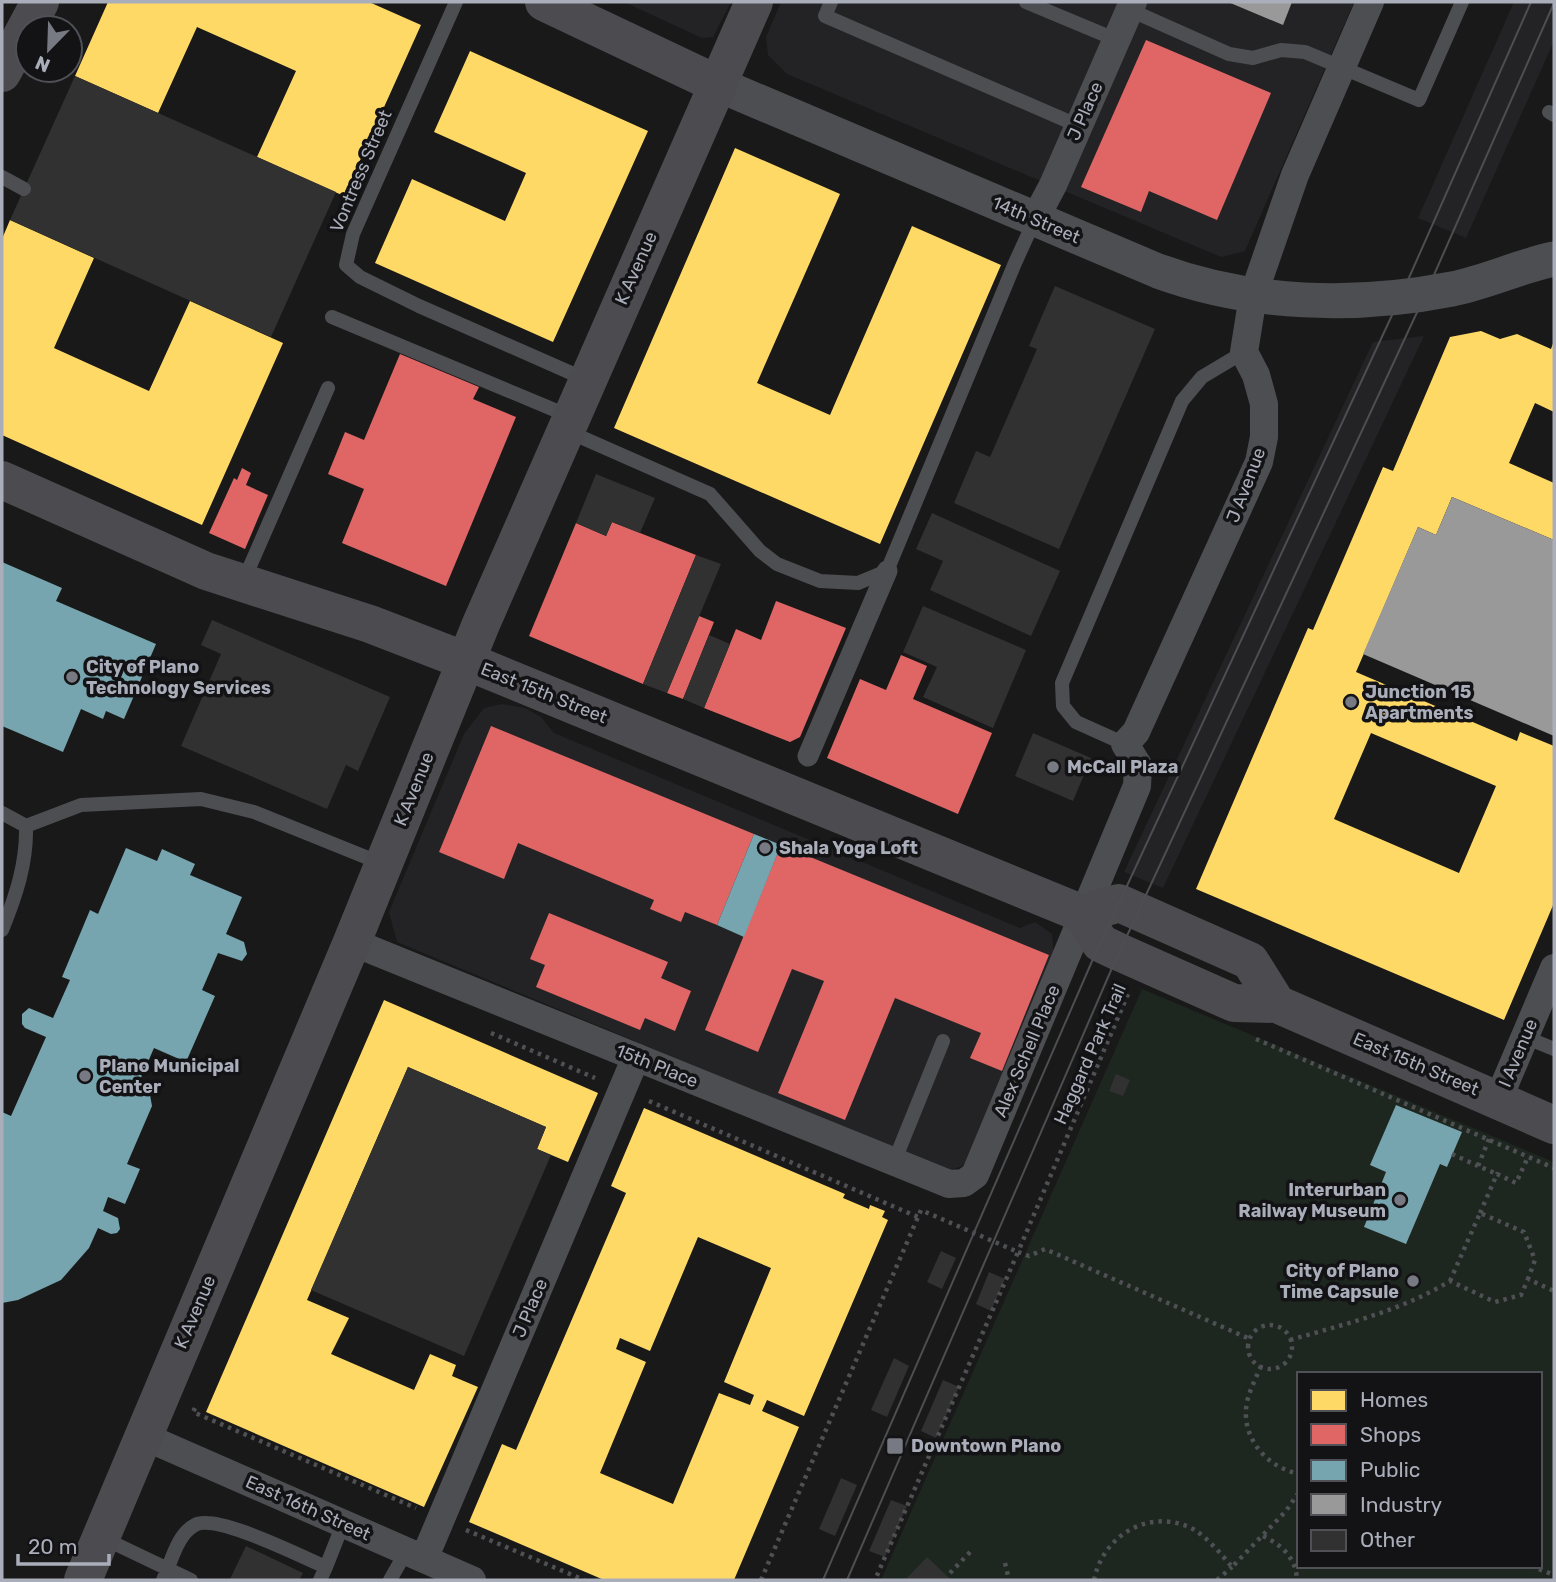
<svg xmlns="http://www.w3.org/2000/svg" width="1556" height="1582" viewBox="0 0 1556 1582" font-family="Rubik,sans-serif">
	<rect width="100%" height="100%" fill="#191919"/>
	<path fill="#232325" d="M624,2H731L713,37L702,38Z
		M781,2H1354L1245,251L1221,257L787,74L768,55L766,37Z
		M1514,2H1554V41L1466,238L1418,218Z
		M1424,336L1163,888L1124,872L1373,342Z
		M502,704L525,708L541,717L554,733L1020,928L1035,922L1052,934L1054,955L971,1158L962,1166L947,1171L397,942L389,912L464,734L484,708Z"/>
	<path fill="#1e2620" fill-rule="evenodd" d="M1142,989L1554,1162V1580H881ZM1299,1374H1540V1566H1299Z"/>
	<path fill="#ffd966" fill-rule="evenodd" d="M108,2H369L421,25L344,196L257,157L296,71L197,27L158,113L75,76Z
		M470,51L648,131L553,342L375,263L412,179L505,221L526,173L434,132Z
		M735,148L840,194L757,383L830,415L912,226L1001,265L880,544L614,428Z
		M10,220L94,258L54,348L149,391L190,301L283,343L202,525L2,435V239Z
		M1481,331L1500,339L1517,334L1551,349L1554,341V412L1535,403L1509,463L1554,483V540L1452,497L1436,535L1418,527L1356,672L1517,741L1520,732L1554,746V903L1504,1020L1196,889L1308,628L1313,630L1383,467L1393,471L1450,337ZM1371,733L1496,786L1459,873L1334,819Z
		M384,1000L598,1093L568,1162L537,1149L546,1127L408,1067L307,1300L349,1318L331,1354L414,1390L430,1354L456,1365L452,1376L478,1387L424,1507L206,1412Z
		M644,1108L845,1194L843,1198L869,1209L870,1205L885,1211L882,1217L888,1220L804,1416L767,1400L762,1411L799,1427L734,1580H604L469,1522L502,1444L516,1450L626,1193L611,1186ZM698,1237L771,1268L724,1382L754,1395L750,1405L719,1393L673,1504L600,1473L646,1362L616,1349L620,1338L650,1351Z"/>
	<path fill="#e06666" d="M1146,40L1271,93L1217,220L1149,191L1141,212L1081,187Z
		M400,354L479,387L473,399L516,417L446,586L342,543L364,489L328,474L345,432L364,440Z
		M242,468L251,473L246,485L268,495L245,549L209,533L234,478L237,480Z
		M612,522L696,555L643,684L529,636L576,523L606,536Z
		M776,601L846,628L800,737L790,742L704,708L736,629L761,640Z
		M699,616L714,622L683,699L667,693Z
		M901,655L927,666L913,699L992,733L958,814L827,758L860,679L886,690Z
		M491,726L754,834L717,925L685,912L681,922L650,909L654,900L518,843L504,879L439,852Z
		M781,845L1049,955L1002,1071L970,1058L981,1033L895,998L845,1120L778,1093L824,981L792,969L758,1052L705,1030Z
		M549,913L668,962L661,978L691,991L675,1031L645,1018L640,1030L536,987L545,965L530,959Z"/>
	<path fill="#76a5af" d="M2,562L62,588L56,601L156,644L124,719L106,711L103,719L81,709L63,752L2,726Z
		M754,834L781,845L744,937L717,925Z
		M126,848L157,861L162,849L195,864L190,875L242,897L226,934L244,942L247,954L242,961L218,953L202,990L215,996L186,1062L154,1048L136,1089L150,1095L152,1106L127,1164L140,1169L125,1204L108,1197L103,1211L118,1218L120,1229L117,1233L111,1234L98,1228L89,1248L61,1280L18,1300L2,1303V1112L11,1116L46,1037L25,1028L22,1024V1014L29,1008L53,1018L70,980L62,977L90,910L98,914Z
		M1396,1105L1462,1132L1447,1167L1440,1164L1406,1244L1364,1227L1386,1172L1370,1165Z"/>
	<path fill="#999" d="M1228,2H1292L1283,25Z
		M1452,497L1554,540V736L1363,654L1418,527L1436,535Z"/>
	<path fill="#313131" d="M75,76L336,192L271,337L10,220Z
		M1055,286L1155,329L1059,549L954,503L976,451L990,457L1037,349L1029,346Z
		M596,474L655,498L640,533L612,522L606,536L576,523Z
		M932,513L1060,571L1031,636L930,590L943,561L916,549Z
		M696,555L721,564L667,693L643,684Z
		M923,606L1026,650L993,728L923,697L937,667L903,652Z
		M212,620L390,697L358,771L346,765L327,809L181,746L221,654L201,645Z
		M709,635L730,644L704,708L683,699Z
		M1033,733L1091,758L1073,801L1015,776Z
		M408,1067L546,1127L537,1149L551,1155L464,1356L311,1290Z
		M1116,1074L1130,1080L1123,1096L1109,1091Z
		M941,1251L956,1258L942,1289L927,1282Z
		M989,1272L1005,1279L991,1311L976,1304Z
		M894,1358L909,1366L887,1417L871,1410Z
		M943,1380L959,1387L936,1438L921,1431Z
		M841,1478L857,1485L835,1536L819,1529Z
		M891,1500L907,1506L885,1557L869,1551Z
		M246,1546L303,1573L299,1580L230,1579Z
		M927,1557L947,1576L952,1580H905Z"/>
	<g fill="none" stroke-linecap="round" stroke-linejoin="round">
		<path stroke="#4f5054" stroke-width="4.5" stroke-dasharray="3.5 5" stroke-linecap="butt" d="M1128,994L1018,1252L1029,1256L1045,1249L1250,1339
			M491,1033L595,1078
			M1256,1039L1554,1168
			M649,1101L918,1217
			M1489,1139L1478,1166L1497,1174
			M1452,1154L1478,1166
			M1480,1213L1497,1174L1516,1183L1528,1157
			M1450,1281L1480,1213L1524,1232L1535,1260L1528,1279
			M1248 1347a22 22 0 1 1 44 0a22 22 0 1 1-44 0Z
			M1290,1340C1345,1324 1401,1311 1450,1281L1495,1302L1521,1295L1528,1279L1554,1291
			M1261,1366C1256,1378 1250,1389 1247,1402C1240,1437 1266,1467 1299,1474
			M195,1408L193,1412L416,1508
			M466,1530L584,1580
			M1263,1536C1282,1545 1296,1558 1297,1580
			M1005,1563L1009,1580
			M1531,1566L1554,1575
			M950,1573L973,1549
			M761,1580L921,1210L1018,1252L875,1580
			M1094,1580C1103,1535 1150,1507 1193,1529C1208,1538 1221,1554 1232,1567L1286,1511L1299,1492
			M1217,1580L1232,1567"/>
		<path stroke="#4d4e52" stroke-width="14" d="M456,2L353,234L346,265L360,277L419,306L587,380
			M831,2L825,16L1079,126
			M1026,2L1117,40
			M1130,10L1229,54L1253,58L1281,50L1305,52L1419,100L1462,2
			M1549,112L1554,115
			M2,177L24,189
			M332,317L569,416
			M567,431L710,494L760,551L777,564L820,581L858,583L887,571L1015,263L1035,219
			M243,582L328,388
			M1125,744L1076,722L1063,706L1062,683L1182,401L1202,377L1244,352
			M2,813L26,826L81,805L201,799L254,812L383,864
			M2,930C16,896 27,863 26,826
			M1525,1037L1554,1049
			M894,1162L943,1041
			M101,1537L191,1580
			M326,1567L343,1524
			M163,1580C171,1563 177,1534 195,1525C216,1513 302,1557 326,1567L320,1580
			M390,1580L406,1552"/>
		<path stroke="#4d4e52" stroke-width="21" d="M808,756L887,571"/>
		<path stroke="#4d4e52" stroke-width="28" d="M1035,219L1053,185L1133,2
			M352,942L949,1184L964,1183L975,1175L1137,786L1138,765L1125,744L1136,732L1259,462L1264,437V404L1256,375L1244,352L1253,296L1295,175L1370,2
			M1498,1100L1554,968
			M143,1436L472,1580
			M424,1559L636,1057"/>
		<path stroke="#4d4e52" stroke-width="35" d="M717,84L1158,271C1251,305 1355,308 1452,289C1487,282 1520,266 1554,259"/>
		<path stroke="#4c4c50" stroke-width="38" d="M544,2L717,84
			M2,73L40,2
			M2,480L206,571L370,624L466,661L1066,907L1083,914L1100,943L1119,952L1234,1003L1277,1004L1554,1125
			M1083,914L1119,903L1250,961L1277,1004
			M83,1580L352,942L481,624L754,2"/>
		<path stroke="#4d4e51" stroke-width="2" d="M823,1580L1093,959L1400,298L1531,2
			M847,1580L1112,968L1426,293L1554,3"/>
	</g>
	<g fill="#777a82" stroke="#131315" stroke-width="2.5">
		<circle cx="72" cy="677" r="7"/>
		<circle cx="1351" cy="702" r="7"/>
		<circle cx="1053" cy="767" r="7"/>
		<circle cx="765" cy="848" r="7"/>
		<circle cx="85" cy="1076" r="7"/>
		<circle cx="1400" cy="1200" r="7"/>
		<circle cx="1413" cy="1281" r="7"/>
		<rect x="886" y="1437" width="18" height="18" rx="3.5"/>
	</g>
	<g text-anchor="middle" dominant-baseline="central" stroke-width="7" stroke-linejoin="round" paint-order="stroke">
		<g font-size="18" fill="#aaaeba" stroke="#131315">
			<text transform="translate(1085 111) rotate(-66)">J Place</text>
			<text transform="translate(361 171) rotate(-67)">Vontress Street</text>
			<text transform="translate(1036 220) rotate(23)">14th Street</text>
			<text transform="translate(636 268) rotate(-66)">K Avenue</text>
			<text transform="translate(1246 485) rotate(-69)">J Avenue</text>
			<text transform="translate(544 693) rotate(22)">East 15th Street</text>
			<text transform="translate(414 789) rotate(-68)">K Avenue</text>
			<text transform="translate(1027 1051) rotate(-67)">Alex Schell Place</text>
			<text transform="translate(1518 1053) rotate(-67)">I Avenue</text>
			<text transform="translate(1090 1054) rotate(-66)">Haggard Park Trail</text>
			<text transform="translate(1416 1064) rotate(23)">East 15th Street</text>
			<text transform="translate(657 1066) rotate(22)">15th Place</text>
			<text transform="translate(530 1308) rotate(-67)">J Place</text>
			<text transform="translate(195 1312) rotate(-67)">K Avenue</text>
			<text transform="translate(308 1508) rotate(24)">East 16th Street</text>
		</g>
		<g font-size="18" font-weight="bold" fill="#aaaeba" stroke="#131315" text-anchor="start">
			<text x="86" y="667">City of Plano<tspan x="86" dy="21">Technology Services</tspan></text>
			<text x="1365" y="692">Junction 15<tspan x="1365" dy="21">Apartments</tspan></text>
			<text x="1067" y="767">McCall Plaza</text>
			<text x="779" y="848">Shala Yoga Loft</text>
			<text x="99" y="1066">Plano Municipal<tspan x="99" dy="21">Center</tspan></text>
			<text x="1386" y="1190" text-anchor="end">Interurban<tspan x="1386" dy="21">Railway Museum</tspan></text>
			<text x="1399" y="1271" text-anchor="end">City of Plano<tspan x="1399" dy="21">Time Capsule</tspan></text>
			<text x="911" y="1446">Downtown Plano</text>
		</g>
	</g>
	<rect width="1556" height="1582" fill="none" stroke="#aaaeba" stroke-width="7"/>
	<rect x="1297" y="1372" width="245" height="196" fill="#131315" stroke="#4f5157" stroke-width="2"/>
	<rect x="1311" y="1390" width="35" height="21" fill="#ffd966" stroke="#4f5157" stroke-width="2"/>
	<text x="1360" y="1407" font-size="21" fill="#aaaeba">Homes</text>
	<rect x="1311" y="1424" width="35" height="21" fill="#e06666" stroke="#4f5157" stroke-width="2"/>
	<text x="1360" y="1442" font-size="21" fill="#aaaeba">Shops</text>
	<rect x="1311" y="1460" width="35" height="21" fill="#76a5af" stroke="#4f5157" stroke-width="2"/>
	<text x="1360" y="1477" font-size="21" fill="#aaaeba">Public</text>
	<rect x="1311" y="1494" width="35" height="21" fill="#999999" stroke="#4f5157" stroke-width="2"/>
	<text x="1360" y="1512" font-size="21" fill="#aaaeba">Industry</text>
	<rect x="1311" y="1530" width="35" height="21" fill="#313131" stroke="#4f5157" stroke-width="2"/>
	<text x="1360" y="1547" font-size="21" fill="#aaaeba">Other</text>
	<g transform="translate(49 49) rotate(203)"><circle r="33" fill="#131315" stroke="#4f5157" stroke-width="2"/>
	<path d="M0-5L12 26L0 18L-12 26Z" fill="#777a82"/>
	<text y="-10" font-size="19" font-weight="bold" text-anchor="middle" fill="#aaaeba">N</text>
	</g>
	<path d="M18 1554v10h91v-10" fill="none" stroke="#aaaeba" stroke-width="3.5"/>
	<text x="28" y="1554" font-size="21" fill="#aaaeba" stroke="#131315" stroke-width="5" paint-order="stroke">20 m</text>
</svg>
